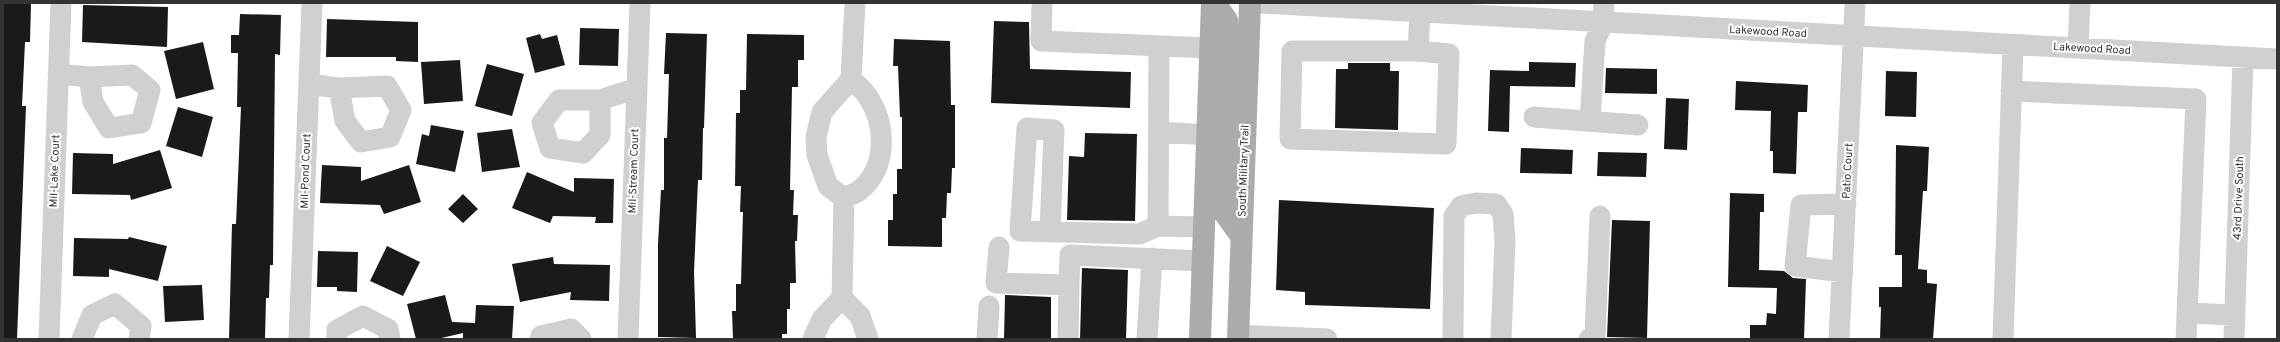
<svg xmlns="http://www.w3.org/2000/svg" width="2280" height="342" viewBox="0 0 2280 342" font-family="Overpass,sans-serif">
	<rect width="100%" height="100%" fill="#fff"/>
	<path fill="#1a1a1a" d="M3,3H31L30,42H25L22,106H26L17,339H3Z
		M83,5L168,7L167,47L82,42Z
		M240,14L281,15L280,55L275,54L273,265H270L269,298H266L265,339H229L232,224H236L241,107H237L238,53H231V35H239Z
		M327,19L418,22V62L396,61V57H326Z
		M994,21L1029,22L1030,69L1131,72L1130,108L991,103Z
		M580,28L619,29L618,66L579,65Z
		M666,33L707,34L704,128H703L702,180H698L694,272L696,338L658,337V244L661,190H664V138H667L669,74H664Z
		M540,34L542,39L557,35L565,65L535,73L526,38Z
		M747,34L804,35V60H798V87H792L790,190H794L793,215H798L797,241H795L796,283H790V309H787V334H782V339H733L732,311H736V284H741L743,212H740L741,186H735L736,113H740V90H746Z
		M894,39L950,41L951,105H955V168H952L951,193H947L946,218H942V247L888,246V220H893V194H897V169H902V117H900L898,66H893Z
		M203,42L214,89L176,99L164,51Z
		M460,60L463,101L424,104L421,62Z
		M1529,62L1576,63L1575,87L1510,86L1509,132L1488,131L1490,70L1529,71Z
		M1348,63H1390V71H1399L1398,130L1335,128L1336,69H1348Z
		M487,64L524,74L512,116L475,106Z
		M1606,68L1657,69V94L1605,93Z
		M1886,71L1917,72L1916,117L1885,116Z
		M1736,81L1808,85L1807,112H1798L1796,174L1773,173V151H1770L1771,111L1735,110Z
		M1666,98L1689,99L1687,150L1664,149Z
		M178,107L213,117L202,157L166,146Z
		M431,125L464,131L455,172L416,164L422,134L429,136Z
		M512,129L520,167L482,172L477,133Z
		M1085,133L1137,134L1135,221L1067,220L1069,156L1084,157Z
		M1896,145L1929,147L1927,191H1923L1918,269L1927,270V283L1937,284L1933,339H1880L1881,307H1879V287H1902V255H1895Z
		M1521,148L1573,150L1572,174L1520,173Z
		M160,150L172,188L131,200L130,195L72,194L73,153L113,154V164Z
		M1598,152L1647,153L1646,177L1597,176Z
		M322,165L361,167V181L409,165L421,202L384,214L380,205L320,203Z
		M527,172L574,192V178L614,179L613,223H595L596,217L553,216L550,223L512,208Z
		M1730,193L1764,194V212H1760L1759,270L1784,271L1793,278L1806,279L1804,339L1750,338V325H1766L1767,313L1776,314L1777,288L1728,287Z
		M463,194L478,209L463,223L448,209Z
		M1279,200L1434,208L1430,309L1305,305V292L1276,290Z
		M1612,220L1650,221L1647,338L1607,337Z
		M129,237L167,246L158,281L109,269V277L73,276L74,238L128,239Z
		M387,246L420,262L403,296L370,281Z
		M318,251L358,252L357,292L337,291V287H317Z
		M553,257L554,264L610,265L609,301L570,300L571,292L520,302L512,264Z
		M1082,268L1128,270L1126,339H1080Z
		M202,285L204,320L165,322L163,286Z
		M445,295L452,322L475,323L476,305L514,306L512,339H463V333L437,339H416L407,304Z
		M1005,295L1051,297V339H1004Z"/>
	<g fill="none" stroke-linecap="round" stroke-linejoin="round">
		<path stroke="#d0d0d0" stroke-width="21" d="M1042,3L1041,41L1211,48
			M1260,3L2277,59
			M1159,46L1158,226L1204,227
			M2078,48L2080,3
			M1418,51L1449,54L1446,144L1290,139L1292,51H1418L1420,12
			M58,74L89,77L93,102L109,128L141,123L150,90L132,75L89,77
			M309,84L339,88L345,121L361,142L390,137L401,110L387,86L339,88
			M2011,91L2196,99L2186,339
			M600,100V135L583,153L550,148L542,123L559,100H600L637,88
			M1534,117L1638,125
			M1590,120L1595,41L1603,23L1604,3
			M1159,132L1208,135
			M844,198L828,186L817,155L816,137L822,112L851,79L855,3
			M844,198C849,196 856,193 860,190C888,167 886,124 868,97C864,90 856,84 851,79
			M1050,232L1054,130L1027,128L1020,231L1139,234L1158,226
			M999,247L996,283L1069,285L1070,255L1203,261
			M1843,272L1795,266L1801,205L1846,204
			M842,298L860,316L868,339
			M2187,313L2235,315
			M1238,335L1327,339
			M49,339L61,3
			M82,339L92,315L115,304L141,326L139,339
			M299,339L312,3
			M337,339V330L363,316L388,329L390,339
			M540,339L541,336L571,329L581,339
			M628,339L640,3
			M813,339L822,319L842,298L844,198
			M987,339L989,306
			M1068,339L1069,285
			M1147,339L1152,258
			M1453,339L1454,216L1461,206L1476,203L1496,204L1503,214L1505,241L1501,339
			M1589,339L1595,335L1600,216
			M1839,339L1855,3
			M2003,339L2013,45
			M2234,339L2243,57"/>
		<path stroke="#ababab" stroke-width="22" d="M1215,3L1227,20L1228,39L1223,211L1241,236
			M1200,339L1212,3
			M1238,339L1250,3"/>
	</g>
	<g text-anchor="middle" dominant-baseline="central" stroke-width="4" stroke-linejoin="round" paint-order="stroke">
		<g font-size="11" fill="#333" stroke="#fff">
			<text transform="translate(1768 32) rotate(3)">Lakewood Road</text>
			<text transform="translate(2092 49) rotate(3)">Lakewood Road</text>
			<text transform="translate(55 171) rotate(-88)">Mil-Lake Court</text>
			<text transform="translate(306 171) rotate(-88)">Mil-Pond Court</text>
			<text transform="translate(634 171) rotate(-88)">Mil-Stream Court</text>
			<text transform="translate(1244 171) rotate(-88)">South Military Trail</text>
			<text transform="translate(1848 171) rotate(-87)">Patio Court</text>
			<text transform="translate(2239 198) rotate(-88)">43rd Drive South</text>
		</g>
	</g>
	<rect width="2280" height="342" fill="none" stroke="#333333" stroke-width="8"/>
</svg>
